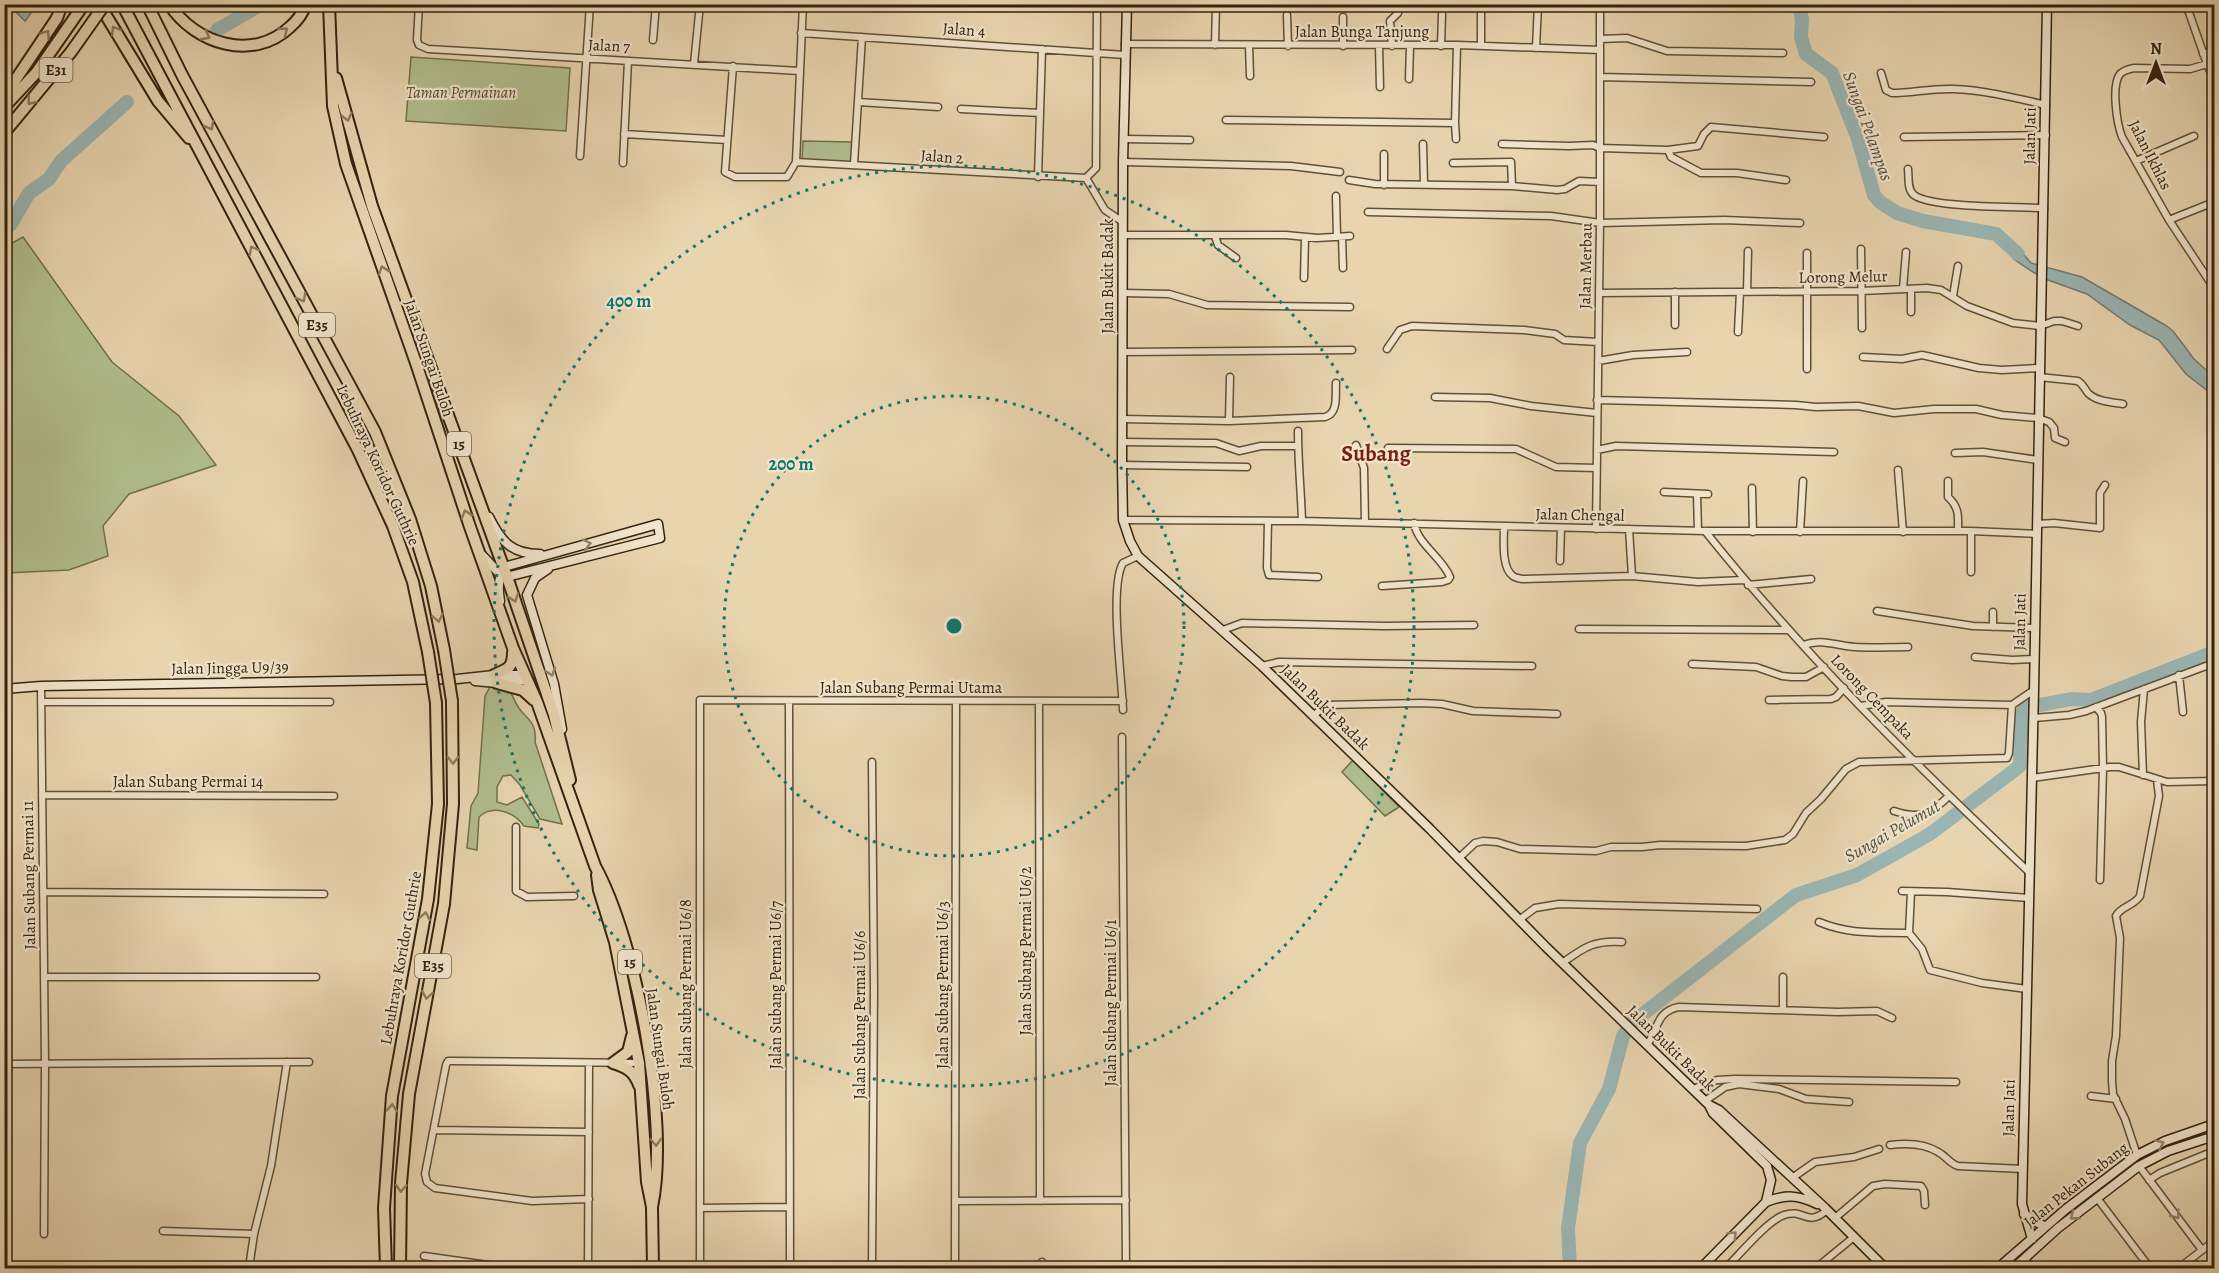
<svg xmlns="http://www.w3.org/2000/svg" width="2219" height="1273" viewBox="0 0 2219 1273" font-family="Alegreya,serif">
	<rect width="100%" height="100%" fill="#e8d5b0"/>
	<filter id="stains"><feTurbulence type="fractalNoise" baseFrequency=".00333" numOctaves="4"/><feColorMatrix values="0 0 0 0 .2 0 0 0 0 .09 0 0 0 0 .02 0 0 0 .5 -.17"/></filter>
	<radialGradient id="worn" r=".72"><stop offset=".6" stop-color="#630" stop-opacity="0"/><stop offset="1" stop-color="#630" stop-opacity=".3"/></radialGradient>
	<path fill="#b1be8f" stroke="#72704f" stroke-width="1.5" d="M411,57L570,68L566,131L406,121Z
		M803,141L852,142L851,162L802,160Z
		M23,237L112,362L179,416L216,465L129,494L103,526L108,556L69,570L5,573V247Z
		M490,687L509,689C513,696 516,706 522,712C531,721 537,727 535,742L562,824L540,819L520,785L511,775L503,776L497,787V802L507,805L522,797L539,824L538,828L524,826C514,812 493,804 479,817L477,850L467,848L471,806L478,793L485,696Z
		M1353,760L1399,807L1385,816L1342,772Z"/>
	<path fill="#9ab6b4" stroke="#717b72" stroke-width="1.5" d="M9,5H29L34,9L25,21Z
		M2012,241L2031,263L2082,277L2165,325L2173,331L2194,359L2214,377V396L2186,374L2159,340L2130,325L2087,294L2048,280L2033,272L2015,260L2003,246Z"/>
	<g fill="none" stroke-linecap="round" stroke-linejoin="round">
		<path stroke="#9ab6b4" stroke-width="14" d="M1799,4L1802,20L1801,37L1806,54L1832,73L1858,139L1874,195L1880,202L1897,213L1923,221L1996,234L2018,254
			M217,30L255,8L257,4
			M4,227L11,224L29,193L49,179L61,161L127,102
			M1570,1268L1568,1228L1580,1143L1609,1089L1623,1036L1634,1021L1796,895L1857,875L1930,834L2020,766L2022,714L2025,708L2071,699L2091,700L2214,652"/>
		<g stroke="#605037" stroke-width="9">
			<path id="street" d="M419,4L417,40L419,45L428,49L799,71
				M1481,4V46
				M2186,4L2207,64L2214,80
				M1287,15L1288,46
				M1343,17V46
				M801,33L1125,55
				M1600,39L1627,38L1667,51L1783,53
				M653,40L656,4
				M1125,44L1457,45L1600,50
				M1215,45L1216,4
				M1249,45L1250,76
				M1379,46L1380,87
				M1392,46L1390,21L1398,13
				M1441,46L1442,14
				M1536,48L1538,4
				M2203,54L2214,51
				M694,64L700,4
				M2207,64L2190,69L2134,68C2129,69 2124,70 2120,74C2111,86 2117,124 2122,137L2169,220L2214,288
				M733,66L725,172L735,177H787L796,162L803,4
				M1881,73L1886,90L1892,93C1912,93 1932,88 1953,89C1984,90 2016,98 2046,105
				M1600,77L1811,82
				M1409,79L1410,46
				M858,102L938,107
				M961,109L1040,113
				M1226,120L1455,123
				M624,134L727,140
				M1904,137L2046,135
				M1124,139L1190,140
				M1456,139L1455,123L1457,45
				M1423,144L1424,184
				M1502,144L1569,146L1593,145L1600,148L1668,150L1671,157L1701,173H1737L1786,180
				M1668,150L1698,146L1704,134L1711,127L1824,137
				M580,156L590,4
				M2136,161L2194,136
				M796,162L1086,178
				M1123,162L1291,166L1340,172
				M623,163L628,61
				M1453,163L1511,162L1512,186
				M854,164L862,37
				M1908,169C1909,178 1907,190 1914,195C1930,208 2020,207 2044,208
				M1038,177L1042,49
				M1086,178L1096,168L1097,4
				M1086,178L1105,210L1123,222
				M1349,180L1375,184L1512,186L1557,190L1565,189L1579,181L1600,182
				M1384,185V154
				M1336,196L1337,237
				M1368,212L1551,216L1600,223L1724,220L1800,223
				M2169,220L2214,202
				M1123,235H1286L1317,238L1350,236
				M1215,236L1218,245L1236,258
				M1342,237L1343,268
				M1861,249L1862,328
				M1807,253V369
				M1304,278L1305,238
				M1903,289L1906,252
				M1911,289V312
				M1675,292V325
				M1747,292L1748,251
				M1123,293L1169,294L1207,305L1350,307
				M1599,293L1861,291L1927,288L1941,290L1967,306L2013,323L2040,326L2054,321H2062L2078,326
				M1953,296L1958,266
				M1738,332L1740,292
				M1387,349L1400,330L1412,326L1524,330L1555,334L1564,340L1598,342
				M1124,352L1352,350
				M1863,357L1902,359L1922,355L1979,368L2002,370L2039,368
				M1598,361L1633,355L1687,352
				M2039,377L2078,381C2084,385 2084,388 2088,393C2097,402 2112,402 2123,404
				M1435,397L1490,398L1531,406L1597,413
				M1597,400L1796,405L1816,407L1858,406L1894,413L1934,409H1976L2002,415L2038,418L2049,422L2054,428L2055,438L2065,442
				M1122,419L1229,421L1325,417C1339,413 1335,395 1336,383
				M1229,421L1230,377
				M1298,431C1298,462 1301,491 1302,521
				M1122,442L1207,443H1216L1239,451L1261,446H1298
				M1356,445L1364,468L1365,522
				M1388,448L1516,449L1556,467L1596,468
				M1597,450L1616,446L1834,452
				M1955,453L1983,452L2038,460
				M1122,465L1247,467
				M1898,470L1903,532
				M1948,481V497C1960,508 1958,517 1958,531
				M1752,488L1753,532
				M1664,492L1708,494
				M1697,495L1698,531
				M1123,520L1302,521L1705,531H1971L2037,534
				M1268,521L1267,568L1269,575L1318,577
				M2037,524L2054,523L2100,528V493L2105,485
				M1504,526C1504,539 1501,568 1513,576C1515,578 1519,578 1522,579L1632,576L1698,582L1744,580
				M1596,529L1600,223V4
				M1629,529L1632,576
				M1705,531C1803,654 1916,765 2030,873
				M1971,531V572
				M1800,532L1803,481
				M1560,561L1561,528
				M1748,585L1811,579
				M1382,586L1442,582L1448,580L1450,577C1442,557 1418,545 1414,523
				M1877,611L1973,626L2035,628
				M1993,627V612
				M1579,629L1789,630
				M1223,630L1242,623L1384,626L1474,625
				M1804,645C1821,638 1837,646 1855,647C1873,648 1890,647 1908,647
				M1975,657L2012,660L2035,659
				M1692,664L1756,667L1782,676L1792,677H1806L1824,667
				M1262,666L1279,662L1532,666
				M2179,675L2183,712
				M41,686L45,1064L44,1234
				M1769,700L1831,699L1836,697L1844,688
				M789,701L790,1268
				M41,702H330
				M1039,702L1040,1201
				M1861,706L1886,702L2012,705L2034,690
				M2096,707L2101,713L2102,717L2103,768L2100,880
				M1123,710C1122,678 1109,587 1123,563L1138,556
				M1313,716L1326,705L1421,703L1442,704L1473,711L1557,714
				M2034,718L2069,715L2086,711L2214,663
				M1122,737L1126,1268
				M872,762L874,988L872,1268
				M2143,775L2141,722L2144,689
				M2032,778L2110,767H2119L2167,782L2214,781
				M42,795L334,796
				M1894,811C1921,820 1930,814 1949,796
				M516,827V891L527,897L574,896
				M1458,859L1475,843L1483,841L1497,842L1520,849L1596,851L1611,847H1642L1660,845L1746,846L1785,840L1793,834L1806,813L1821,799L1846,769L1859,762L2007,758L2009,753L2012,705
				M1902,891L1947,892L2029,898
				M43,892L324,894
				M1911,892L1909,933L1922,949L1930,970L1982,983L2027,989
				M1519,920L1535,908L1559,904L1757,909
				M1819,922C1850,935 1877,932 1909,933
				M1562,963C1585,947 1594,940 1622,942
				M44,977H316
				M1783,1010V977
				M1647,1045C1658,1030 1656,1011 1679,1007L1838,1012L1877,1011L1892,1018
				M4,1064L309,1062
				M1693,1089L1717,1080L1735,1079L1956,1082
				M2091,1096L2116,1099
				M1705,1101L1725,1087L1739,1084L1779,1089L1806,1099L1849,1102
				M435,1130L589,1132
				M1890,1145C1906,1143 1924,1143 1938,1152C1946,1156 1949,1163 1958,1166L2023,1169
				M2137,1155L2125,1119L2113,1094L2112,1081V1061L2116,1036L2120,938L2116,916C2121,906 2134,906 2140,896L2159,796L2157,780
				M2139,1166L2202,1250
				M1792,1178L1815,1162L1854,1157L1879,1149
				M2149,1180L2160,1173L2214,1151
				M2097,1198L2150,1268
				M589,1199L532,1201L435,1188L427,1182L425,1174L446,1065L448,1061H452L640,1063
				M956,1201L1126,1200
				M700,1208L790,1207
				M1835,1218L1873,1186L1885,1184L1921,1186L1924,1191L1925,1205
				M163,1231L254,1234
				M424,1256L509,1268
				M2025,1259L2032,1268
				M249,1268L254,1234L271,1166L287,1062
				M588,1268L589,1063
				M700,1268V700L1123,701
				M955,1268L956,701
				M1042,1268V1262
				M1726,1268C1740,1254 1767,1221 1784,1215C1805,1208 1806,1228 1827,1210
				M1816,1268L1854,1237
				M2179,1268L2214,1241"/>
		</g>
		<g stroke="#33230f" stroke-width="11">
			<path id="secondary" d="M1127,4L1123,162L1122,465L1123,520L1130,541L1138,556L1262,666L1429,828L1546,947L1709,1105L1719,1110L1825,1208L1885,1268
				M489,517C501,541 511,554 540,554
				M482,555L498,572L507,577L660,538L658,524L504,567C498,579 498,589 500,601
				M548,569L535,578L527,595L554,684L562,729
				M475,681L497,683L527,680
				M4,689L41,686L457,679L494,675H525
				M1709,1105L1713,1113L1767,1166L1771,1180L1766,1202
				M2024,1214L2045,1227
				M2032,1239L2022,1204L2034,690L2047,4
				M1701,1268L1766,1202C1786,1194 1798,1195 1817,1204
				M1998,1268L2066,1209L2137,1155L2165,1141L2214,1124
				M2014,1268L2058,1228L2139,1166L2168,1151L2214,1136"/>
		</g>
		<g stroke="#33230f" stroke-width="14">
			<path id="highway" d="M99,4L158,101L189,138
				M122,4L358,450L393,526L413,582L428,652
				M147,4L182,75L375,432L410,519L431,586L444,650
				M169,4C195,44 253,62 290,27C297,21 303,13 306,4
				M329,4L333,106L346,164L416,363L469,524L513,648L537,702L595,866C637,943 670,1122 652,1207
				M336,78L372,206L507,577L554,715L570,780
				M4,97L57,18L62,4
				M4,107L36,73L84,4
				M494,675C508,669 513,668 513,652
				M497,683L523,690L534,700
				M597,875L599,890L615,942L639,1063L647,1182L652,1207L653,1268
				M613,1063C626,1067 634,1071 639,1085
				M613,1063L628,1052L632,1036
				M386,1268L384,1208L392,1096L428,899L438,804L436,703
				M400,1268L401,1183L409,1094L444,904L453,804L452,701"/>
		</g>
		<use href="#street" stroke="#f0e4cc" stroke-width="6"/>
		<use href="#secondary" stroke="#f0e4cc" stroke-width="8"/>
		<use href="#highway" stroke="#e8d5b0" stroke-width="10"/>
		<g stroke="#33230f" stroke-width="14" stroke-linecap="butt">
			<path id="highway-bridge" d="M4,133L71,52L105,4
				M444,650L452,701
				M428,652L436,703"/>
		</g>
		<use href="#highway-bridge" stroke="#e8d5b0" stroke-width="10"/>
	</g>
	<defs><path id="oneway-chevron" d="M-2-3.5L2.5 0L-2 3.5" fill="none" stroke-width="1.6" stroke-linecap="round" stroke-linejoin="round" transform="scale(1.5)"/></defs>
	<g stroke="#8e7c60">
		<use href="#oneway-chevron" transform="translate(115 30) rotate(-122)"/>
		<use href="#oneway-chevron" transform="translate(284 31) rotate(-38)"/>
		<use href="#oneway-chevron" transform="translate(46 34) rotate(-56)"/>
		<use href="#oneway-chevron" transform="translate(206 36) rotate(28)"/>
		<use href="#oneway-chevron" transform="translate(31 101) rotate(129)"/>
		<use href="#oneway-chevron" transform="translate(347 117) rotate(77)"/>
		<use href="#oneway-chevron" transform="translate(210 126) rotate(62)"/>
		<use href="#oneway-chevron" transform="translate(253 250) rotate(-118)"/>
		<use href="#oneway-chevron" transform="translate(383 270) rotate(-109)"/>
		<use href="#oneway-chevron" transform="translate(302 298) rotate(62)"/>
		<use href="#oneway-chevron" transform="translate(466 514) rotate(-107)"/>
		<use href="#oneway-chevron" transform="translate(514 598) rotate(71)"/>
		<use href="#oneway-chevron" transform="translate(438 618) rotate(78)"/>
		<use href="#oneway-chevron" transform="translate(453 760) rotate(89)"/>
		<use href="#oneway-chevron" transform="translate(425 916) rotate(-80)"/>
		<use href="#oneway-chevron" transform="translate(427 995) rotate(100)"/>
		<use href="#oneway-chevron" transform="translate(392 1108) rotate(-86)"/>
		<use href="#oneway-chevron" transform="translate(656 1142) rotate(88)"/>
		<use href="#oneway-chevron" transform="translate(401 1188) rotate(92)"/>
	</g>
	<g stroke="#92846e">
		<use href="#oneway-chevron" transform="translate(587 544) rotate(-15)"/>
		<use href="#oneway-chevron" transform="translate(551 672) rotate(72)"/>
		<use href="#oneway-chevron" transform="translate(2160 1144) rotate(-24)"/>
		<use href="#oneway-chevron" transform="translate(2176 1215) rotate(53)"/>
		<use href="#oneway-chevron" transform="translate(2074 1216) rotate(142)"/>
		<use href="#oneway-chevron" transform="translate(1733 1235) rotate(-45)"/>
	</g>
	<g fill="none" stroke="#0f766e" stroke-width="3" stroke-dasharray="3 6">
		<circle cx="954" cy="626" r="230"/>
		<circle cx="954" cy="626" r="460"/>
	</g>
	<g text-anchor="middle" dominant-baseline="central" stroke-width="4.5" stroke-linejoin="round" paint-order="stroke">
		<g fill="#f0e4cc" stroke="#6c5d48" stroke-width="1.5">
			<rect x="39.5" y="58" width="33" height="24" rx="4.5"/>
			<rect x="299" y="313" width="36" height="24" rx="4.5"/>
			<rect x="447" y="432" width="24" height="24" rx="4.5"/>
			<rect x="618" y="950" width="24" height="24" rx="4.5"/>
			<rect x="415" y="954" width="36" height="24" rx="4.5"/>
		</g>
		<g font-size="15" font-weight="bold" fill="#33230f">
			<text x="56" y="70">E31</text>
			<text x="317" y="325">E35</text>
			<text x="459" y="444">15</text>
			<text x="630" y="962">15</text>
			<text x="433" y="966">E35</text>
		</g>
		<g font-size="16" fill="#33230f" stroke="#f0e4cc">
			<text transform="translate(964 30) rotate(4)">Jalan 4</text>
			<text x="1362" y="32">Jalan Bunga Tanjung</text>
			<text transform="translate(609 46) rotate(3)">Jalan 7</text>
			<text transform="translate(2030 136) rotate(-89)">Jalan Jati</text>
			<text transform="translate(2150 155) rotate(63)">Jalan Ikhlas</text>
			<text transform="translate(942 157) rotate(4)">Jalan 2</text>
			<text transform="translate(1586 266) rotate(-89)">Jalan Merbau</text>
			<text transform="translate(1108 276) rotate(-90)">Jalan Bukit Badak</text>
			<text transform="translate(1843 277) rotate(-1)">Lorong Melur</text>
			<text transform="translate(429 358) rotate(71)">Jalan Sungai Buloh</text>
			<text transform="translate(378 465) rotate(65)">Lebuhraya Koridor Guthrie</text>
			<text transform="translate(1580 515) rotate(1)">Jalan Chengal</text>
			<text transform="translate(2020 622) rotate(-89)">Jalan Jati</text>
			<text transform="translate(230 668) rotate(-1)">Jalan Jingga U9/39</text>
			<text x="911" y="688">Jalan Subang Permai Utama</text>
			<text transform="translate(1872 697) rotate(46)">Lorong Cempaka</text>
			<text transform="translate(1325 707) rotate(44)">Jalan Bukit Badak</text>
			<text x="188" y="782">Jalan Subang Permai 14</text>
			<text transform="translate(29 875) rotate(-91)">Jalan Subang Permai 11</text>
			<text transform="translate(1026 951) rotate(-90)">Jalan Subang Permai U6/2</text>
			<text transform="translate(401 958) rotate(-80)">Lebuhraya Koridor Guthrie</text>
			<text transform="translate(686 984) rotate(-90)">Jalan Subang Permai U6/8</text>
			<text transform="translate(776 985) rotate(-90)">Jalan Subang Permai U6/7</text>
			<text transform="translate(943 985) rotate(-90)">Jalan Subang Permai U6/3</text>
			<text transform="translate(1111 1003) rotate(-90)">Jalan Subang Permai U6/1</text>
			<text transform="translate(860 1015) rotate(-90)">Jalan Subang Permai U6/6</text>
			<text transform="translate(1671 1048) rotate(44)">Jalan Bukit Badak</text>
			<text transform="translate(660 1049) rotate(82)">Jalan Sungai Buloh</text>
			<text transform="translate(2009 1108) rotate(-89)">Jalan Jati</text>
			<text transform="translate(2076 1185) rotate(-38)">Jalan Pekan Subang</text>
		</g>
		<g font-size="16" font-style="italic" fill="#524a2f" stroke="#f0e4cc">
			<text x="461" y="93">Taman Permainan</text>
		</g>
		<g font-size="18" font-style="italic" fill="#524f41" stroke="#f0e4cc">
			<text transform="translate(1868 126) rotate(70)">Sungai Pelampas</text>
			<text transform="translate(1892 831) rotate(-30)">Sungai Pelumut</text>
		</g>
		<g font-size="22" font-weight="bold" fill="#7a1f14" stroke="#f0e4cc">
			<text x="1376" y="454">Subang</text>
		</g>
	</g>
	<circle cx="954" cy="626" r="9" fill="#0f766e" stroke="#f0e4cc" stroke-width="3"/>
	<g font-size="18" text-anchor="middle" font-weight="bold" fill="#0f766e" stroke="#f0e4cc" stroke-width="4.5" stroke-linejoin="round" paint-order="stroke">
		<text x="629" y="307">400 m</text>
		<text x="791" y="470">200 m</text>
	</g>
	<rect width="2219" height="1273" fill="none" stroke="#e8d5b0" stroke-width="24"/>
	<rect x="6" y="6" width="2207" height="1261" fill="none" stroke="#33230f" stroke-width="3"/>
	<rect x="12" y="12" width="2195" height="1249" fill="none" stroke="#33230f" stroke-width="1.5"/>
	<g transform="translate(2156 63)" stroke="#f0e4cc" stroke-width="4.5" paint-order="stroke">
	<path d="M0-4.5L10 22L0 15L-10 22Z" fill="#33230f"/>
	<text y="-9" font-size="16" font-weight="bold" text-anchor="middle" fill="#33230f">N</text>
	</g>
	<rect width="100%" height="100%" filter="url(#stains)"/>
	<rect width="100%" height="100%" fill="url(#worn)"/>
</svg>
